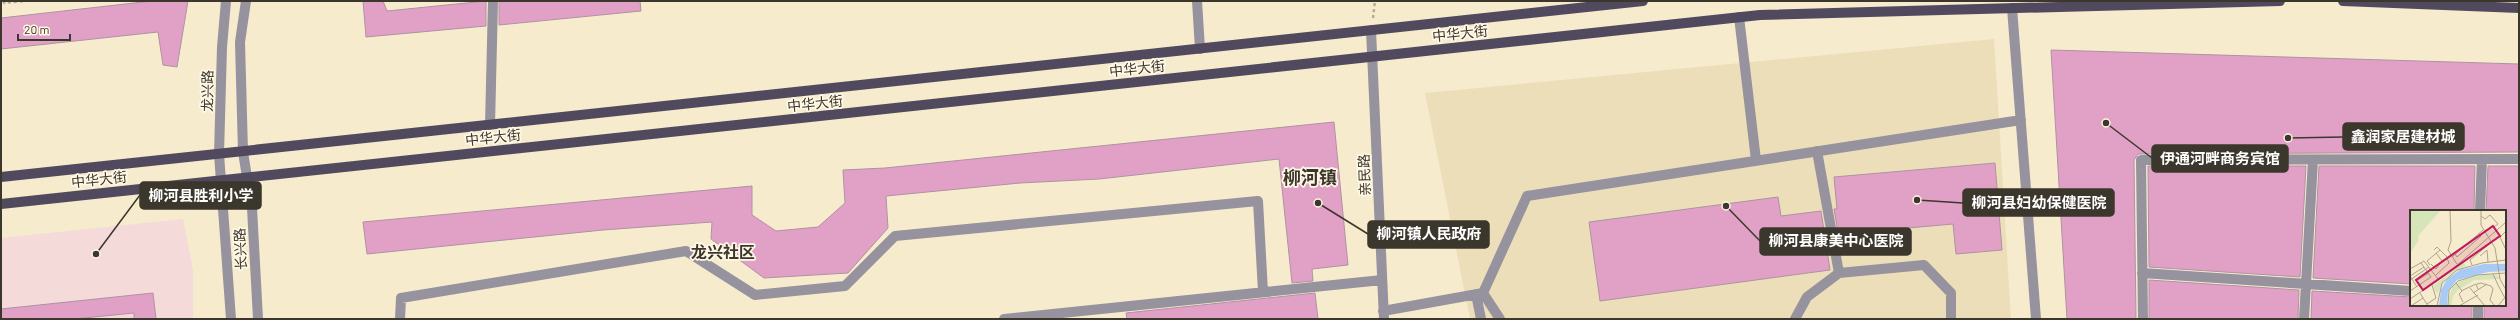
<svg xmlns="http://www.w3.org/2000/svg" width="2520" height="320" viewBox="0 0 2520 320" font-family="Barlow,'Noto Sans SC',sans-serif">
	<rect width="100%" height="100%" fill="#f6ebcd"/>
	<path fill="#ecdeb9" d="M1994,39L2011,319H1470L1425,93Z"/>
	<path fill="#f5dada" d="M183,219L193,270V319H1V238Z"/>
	<path fill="#e1a1c6" stroke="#af92a2" d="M152,1H188L177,67L163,65L158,32L1,49V18Z
		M363,1H383L387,11L486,1V26L366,37Z
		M499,1H640L641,11L499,25Z
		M2051,50L2519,64V152L2138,154L2134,160L2136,319H2067Z
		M1334,122L1348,265L1312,269L1313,281L1292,283L1279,159L1099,179L1020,183L886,196L888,228L848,273L764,278L711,239L712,222L603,230L367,254L363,222L752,186V215L776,231L818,227L845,203L843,170L885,168Z
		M1995,163L2002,250L1956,254L1953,224L1886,230L1887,246L1841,250L1834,209H1837L1834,177Z
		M2148,166H2306L2300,277L2149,267Z
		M2319,166H2475L2474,211H2411V284L2313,278Z
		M2488,166H2519V319H2484V305H2505V211H2486Z
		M1778,197L1781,216L1821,211L1830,270L1600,301L1589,222Z
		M2149,280L2299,290L2298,319H2149Z
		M2312,291L2411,297V305H2472V319H2311Z
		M153,293L156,319H134V313L74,319H1V309Z
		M1315,293L1318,319H1127L1126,313Z"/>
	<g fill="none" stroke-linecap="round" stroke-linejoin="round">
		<path stroke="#b3ab93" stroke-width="2.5" stroke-dasharray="3 3" stroke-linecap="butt" d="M5,1L4,3L24,1
			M1373,18L1375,1"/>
		<path stroke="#96929e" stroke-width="10" d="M226,1L222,47L219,154L231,319
			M246,1L240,42L243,152L252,208L258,319
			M1197,1L1200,49
			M2012,8L2036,319
			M1739,17L1756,160
			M1371,30L1384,319
			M490,125L493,1
			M1817,151L1839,273
			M2480,211L2482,159
			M2142,273L2411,291
			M1476,294L1481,319
			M1383,311L1483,293
			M400,319L401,298L686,251L755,295L845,286L895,236L1258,201L1263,292
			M1004,319L1382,280
			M1500,319L1483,293L1527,196L2021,120
			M1795,319L1807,297L1839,273L1924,265L1951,293V319
			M2143,319L2141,160L2519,159
			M2304,319L2313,160
			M2478,319V305"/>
		<path stroke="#514a5f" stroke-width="10" d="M2343,1L2519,8
			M1,177L1643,1
			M1,204L1760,15L2280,1"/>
	</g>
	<g text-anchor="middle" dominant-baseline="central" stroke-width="3.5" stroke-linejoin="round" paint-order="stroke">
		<g font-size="14" fill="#3c372c" stroke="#fff8e6">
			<text transform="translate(1460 33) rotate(-6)">中华大街</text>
			<text transform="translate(1137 68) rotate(-6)">中华大街</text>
			<text transform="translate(207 91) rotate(-89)">龙兴路</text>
			<text transform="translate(815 103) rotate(-6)">中华大街</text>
			<text transform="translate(493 137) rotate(-6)">中华大街</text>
			<text transform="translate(1364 175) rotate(-92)">亲民路</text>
			<text transform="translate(99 179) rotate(-6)">中华大街</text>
			<text transform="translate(240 249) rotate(-93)">长兴路</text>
		</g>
		<g font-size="16" font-weight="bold" fill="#3c372c" stroke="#fff8e6">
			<text x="723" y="251">龙兴社区</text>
		</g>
		<g font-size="18" font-weight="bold" fill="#3c372c" stroke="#fff8e6">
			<text x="1310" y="177">柳河镇</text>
		</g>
	</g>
	<g transform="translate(2410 210)">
		<rect width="96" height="96" fill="#f6ebcd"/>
		<path d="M0,0H31L8,26L9,30L0,43ZM53,52L56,56L36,67L27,84L23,76ZM74,64L89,66V69L64,70L48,80L43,86L41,96H38L41,80L44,75L55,69Z" fill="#d6e5b9"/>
		<path d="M74,54H96V61L78,62L47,70L38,81L37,96H29L31,80L37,69L50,60Z" fill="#a7cbf6"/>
		<path fill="none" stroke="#aca38d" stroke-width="1" d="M40,0L41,31L38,40L47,54M71,0V15L85,38L90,69L96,80M71,6L75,9L80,5L88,14L84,17L86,20M96,21L90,27L96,40M24,40L27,37L38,48M45,44L47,47L71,26L69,23M70,46L77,40L78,52M42,47L73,20M21,54L26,59L32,51M20,55L17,51L30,40M62,55L60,50L78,35M0,59L14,51L28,69M83,64L88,75M26,65L39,53L37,48L32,51L26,43M0,66L14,57M0,66L7,77M0,70L19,57M8,70L19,63M46,73L52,81L49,84L53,92M67,74L71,73L81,76L83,79L80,90L85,96M88,75L96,90M60,78L75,96M0,81L21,67L11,53M51,81L66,74L68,79M10,83L18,96M63,83L77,74M0,89L37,64L96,12M17,94L26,88L22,75M1,96L13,88M27,96L32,73L47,60L72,53L96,50M38,96L39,80L48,71L67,65L96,63M49,96L68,85M88,96L96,86"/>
		<path fill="#c2185b" fill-opacity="0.15" stroke="#c2185b" stroke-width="2" d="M83,16L90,26L13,80L6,70Z"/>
		<rect width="96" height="96" fill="none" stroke="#3c372c" stroke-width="2"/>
	</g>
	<path fill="none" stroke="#3c372c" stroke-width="1.5" d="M2288 138L2343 137M2106 123L2152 158M96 254L140 195M1917 200L1963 203M1318 203L1368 234M1726 206L1760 241"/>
	<g fill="#3c372c" stroke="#fff8e6" stroke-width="1.5">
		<circle cx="2288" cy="138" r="4"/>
		<circle cx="2106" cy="123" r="4"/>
		<circle cx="96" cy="254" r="4"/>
		<circle cx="1917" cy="200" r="4"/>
		<circle cx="1318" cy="203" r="4"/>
		<circle cx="1726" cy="206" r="4"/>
	</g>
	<g fill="#3c372c" stroke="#3c372c" stroke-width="1.5">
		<rect x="2343" y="123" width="121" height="27" rx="4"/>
		<rect x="2152" y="145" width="136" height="27" rx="4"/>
		<rect x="140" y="182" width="121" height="27" rx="4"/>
		<rect x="1963" y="189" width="151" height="27" rx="4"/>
		<rect x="1368" y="221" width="121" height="27" rx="4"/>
		<rect x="1760" y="228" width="151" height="27" rx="4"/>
	</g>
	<g font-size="15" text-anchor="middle" font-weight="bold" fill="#fff">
		<text x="2403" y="142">鑫润家居建材城</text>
		<text x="2220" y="164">伊通河畔商务宾馆</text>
		<text x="201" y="201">柳河县胜利小学</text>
		<text x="2039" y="208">柳河县妇幼保健医院</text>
		<text x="1429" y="239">柳河镇人民政府</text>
		<text x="1836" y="246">柳河县康美中心医院</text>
	</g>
	<rect width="2520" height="320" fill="none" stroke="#3c372c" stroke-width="4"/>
	<path d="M18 34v6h52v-6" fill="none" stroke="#3c372c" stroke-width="2"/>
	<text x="24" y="34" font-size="12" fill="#3c372c" stroke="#fff8e6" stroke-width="3" paint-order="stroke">20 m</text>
</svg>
